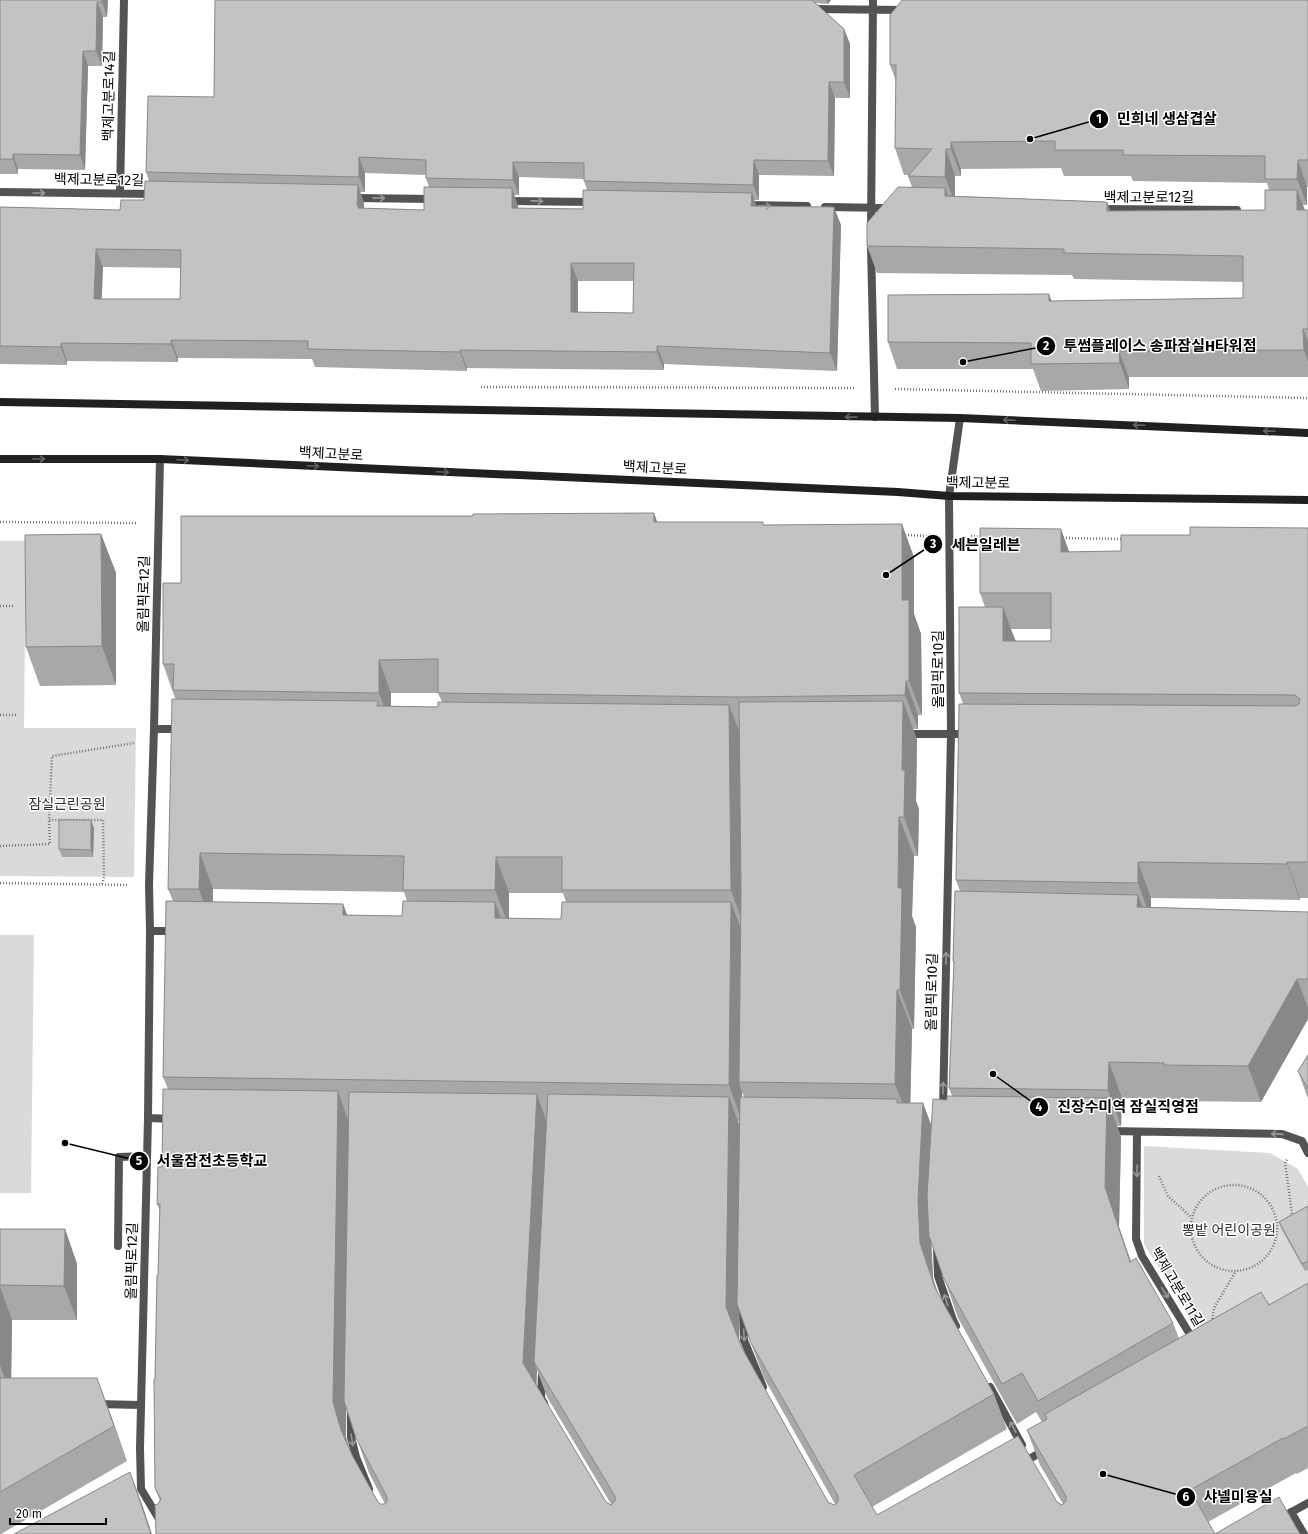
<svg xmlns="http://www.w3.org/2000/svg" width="1308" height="1534" viewBox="0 0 1308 1534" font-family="'Fira Sans','Noto Sans KR',sans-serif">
	<rect width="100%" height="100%" fill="#fff"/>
	<path fill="#dadada" d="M0,541H26L24,728H136L134,877L0,876Z
		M0,935H34L31,1193H0Z
		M1144,1146L1270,1153L1298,1169L1308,1187V1290L1207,1346L1144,1244Z"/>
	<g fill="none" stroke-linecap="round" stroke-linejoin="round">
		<path stroke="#757575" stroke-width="2.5" stroke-dasharray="1 2" stroke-linecap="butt" d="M481,387L854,388
			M895,389L1308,398
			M0,522L138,523
			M905,535L930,536
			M971,536L982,537
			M1063,538L1124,539
			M0,606H15
			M0,715H17
			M0,846L50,844L49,820
			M0,883L128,885
			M102,884L104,877L103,820H49L52,756L134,743
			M1159,1176L1168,1196L1191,1217
			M1191 1228a43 43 0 1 1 86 0a43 43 0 1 1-86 0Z
			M1288,1218L1292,1214L1285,1162L1288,1159
			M1212,1322L1214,1308L1236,1271"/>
		<path stroke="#535353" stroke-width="8" d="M118,1246L119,1157L147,1156"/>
		<path stroke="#535353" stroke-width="8" d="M811,9L903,10
			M0,192L155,194
			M120,193L124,0
			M353,198L435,199
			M507,201L593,202
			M747,205L807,206
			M825,207L891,208
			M1099,209L1237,210
			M871,229L873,0
			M871,247L875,417
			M160,459L154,729L149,885L150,931L148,1118L140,1448L141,1489L168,1534
			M154,729H181
			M905,734H969
			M150,931H175
			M943,1110L951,734L949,496L960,418
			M148,1118L174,1119
			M1109,1131L1282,1134L1302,1141L1308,1153
			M1137,1132L1136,1239L1142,1256L1194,1341
			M937,1249L938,1276L953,1320L956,1326
			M743,1313L744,1340L763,1387
			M542,1374L541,1398L544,1403
			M990,1387L1022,1445
			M96,1404L141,1405
			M351,1414V1437L356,1457L369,1489
			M1022,1463L1045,1450
			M1291,1512L1304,1534
			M1279,1519L1308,1503"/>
		<path stroke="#202020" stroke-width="8" d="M0,402L960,418L1308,433
			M0,459H160L898,492L949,496L1308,500"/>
	</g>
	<path fill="#a8a8a8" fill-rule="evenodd" d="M0,0H108L107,17H103L102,66H88L85,170L18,169V174H0Z
		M215,0H831L828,4L815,3L844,29L850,44V98H835L834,176L759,175V200H754L756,206L841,225L837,371L664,364V370L467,368V371L315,367L312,359L178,358V362L67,361V365L0,364V207L120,210L144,200L149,181L146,172L214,97ZM365,173L426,175V178L429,187L424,210L364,209V203L360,192H365ZM519,177L584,179V181L587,190L583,209L518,208L514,195H519ZM103,267L181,268L180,299H101ZM578,281H634L633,313L578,312Z
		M1308,0V187H1307V205H1303L1305,210H1308V377H1129V389L1041,391L1033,369H897L888,342L1052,301L1243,298V282L1074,279L1072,275L877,273L867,246L912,187L908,176L909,175H904L895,148L896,81L890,65ZM1061,168L1064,176H1131L1133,181L1267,183L1269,190L1265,210L1110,211L1107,202L955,196V176H961V169Z
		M654,513L657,522L764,525L914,557V614L921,634L922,715H918V729H913L917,740L916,801L919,809L918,856H914L912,916L916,927L914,1029H912L910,1103H923L931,1125L947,1100L952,1096L949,1088L954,965L953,961L960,891L956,880L963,704L959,693L985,607L980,593L1069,552L1121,551L1190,535L1308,528V898H1300V900L1151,898V907L1308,912V1019L1261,1102L1177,1101L1176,1099L1122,1098L1121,1126H1117L1121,1137L1119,1227L1131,1261L1173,1323L1179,1338L1269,1305L1308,1283V1468L1297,1474L1296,1473L1208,1522L1215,1534H156L158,1504L160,1501L155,1488V1379L160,1211L157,1204L162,1167L168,1089L163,1077L173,901L168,889L176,699L175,698L163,664L181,583L473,516ZM1011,629H1051V641H1016ZM391,693H438L442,702L438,707L391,706ZM213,889L404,892L407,901L402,916L347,915L343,904L213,902ZM509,893H563L566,902L561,919H509ZM742,1092L744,1097H742ZM738,1121H740L739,1126ZM931,1240L958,1318L1017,1424L1036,1412L1042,1422L1027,1430L1040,1465L1063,1504L1062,1505L1057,1502L877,1515L872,1507L1007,1429L994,1394L937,1291L933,1278ZM739,1311L764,1378L835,1504L834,1505L828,1502L742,1348L739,1341ZM537,1370L547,1397L611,1504V1505L606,1502L536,1386ZM346,1408L369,1473L385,1504H380L378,1502L352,1455L349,1448L346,1437Z
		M101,534L116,573V685L40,686L26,647Z
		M94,828L93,857H62L59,849Z
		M1308,1055V1099L1298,1071Z
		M1308,1206V1270L1305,1271L1282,1230L1279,1222Z
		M0,1229H65L77,1264V1320H12L11,1378L110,1413L127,1461L1,1534H0Z"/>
	<path fill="#888" d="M102,0H108L107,17L102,2Z
		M826,0H831L828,4Z
		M97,2L103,17L102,66L96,51Z
		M844,29L850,44V98L844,82Z
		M83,51L88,66L85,170L80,155Z
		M829,82L835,98L834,176L828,161Z
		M951,142L961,169V176L951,149Z
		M946,149L955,176V203L945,177Z
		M13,154L18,169V174L13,159Z
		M359,157L365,173V192L359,177Z
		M754,160L759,175V200L753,185Z
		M1298,160L1307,187V205L1297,179Z
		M513,162L519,177V195L513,180Z
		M358,185L364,203V220L357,205Z
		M512,188L518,206V226L512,208Z
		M945,188L955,214L945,196Z
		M1297,190L1307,216L1297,210Z
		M752,193L758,211L751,206Z
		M1107,202L1117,229L1107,211Z
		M834,207L841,225L837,371L830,353Z
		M96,249L103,267L101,317L94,299Z
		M571,263L578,281V330L571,312Z
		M1049,294L1059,320L1049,301Z
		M1303,329L1308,341V362L1304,350Z
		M171,340L178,358V362L171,344Z
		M61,343L67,361V365L61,347Z
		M657,346L664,364V370L657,352Z
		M460,350L467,368V371L460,352Z
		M1119,351L1129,377V389L1120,363Z
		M654,513L666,547L654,522Z
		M902,524L914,557V614L921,634L922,715L909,681L902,600Z
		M1061,529L1074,565L1061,552Z
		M101,534L116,573V685L102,646Z
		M1003,607L1016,643L1003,641Z
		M379,660L391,693V726L379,693Z
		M906,681L918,715V729L905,695Z
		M903,701L917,740L916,801L919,809L918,856L904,817L902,770Z
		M729,705L743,741L744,926L731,890Z
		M899,817L914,856L912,916L916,927L914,1029L900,990L898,888Z
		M91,820L94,828L93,857L91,850Z
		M200,853L213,889L212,926L199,889Z
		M496,857L509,893V926L495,890Z
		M1138,862L1151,898V919L1138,883Z
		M1287,862L1300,898V900L1287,864Z
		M1138,895L1151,930L1137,907Z
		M495,902L508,937L495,918Z
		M731,902L744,937L739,1082L742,1092V1121L729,1085Z
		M343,904L356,939L343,915Z
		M1297,979L1308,1008V1019L1261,1102L1248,1066Z
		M897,990L912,1029L910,1123L895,1084Z
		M1109,1062L1122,1098L1121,1126L1108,1090Z
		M338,1091L350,1126L346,1437L354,1465L341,1430L333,1402Z
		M537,1094L549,1129L534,1362L537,1370L536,1398L523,1363Z
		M729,1097L742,1132L739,1342L726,1307Z
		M1107,1098L1121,1137L1119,1227L1144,1301L1105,1187Z
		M923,1103L936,1138L931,1235L933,1278L948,1323L920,1243L918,1200Z
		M65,1229L77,1264V1320L64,1286Z
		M0,1287L12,1320L11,1396L0,1365Z
		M97,1378L110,1413L127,1461L114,1426Z
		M130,1472L143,1507L152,1534H151Z"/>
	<path fill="#c3c3c3" stroke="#888" fill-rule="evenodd" d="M0,0H102V2H97L96,51H83L80,155L13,154V159H0Z
		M215,0H812L844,29V82H829L828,161L754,160L753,185L584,181V163L513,162V180L426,178V160L359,157V177L146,172L148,96L214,97Z
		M902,0H1308V160H1298L1297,179H1265V156L1123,155V150H1055V141L951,142V149H946L945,177L908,176L932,149L895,148L896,65H890V15Z
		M145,181L358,185L357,205H358V208L424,210V187L512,188V208L583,209V190L752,193L751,206L834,207L830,353L657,346V352L460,350V352L308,349V341L171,340V344L61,343V347L0,346V207L120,210L121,200H144ZM96,249L181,250L180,299H94ZM571,263H634L633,313L571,312Z
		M898,187L945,188V196L1107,202V211L1265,210V190H1297V210H1308V329H1303L1304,350L1119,351L1120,363L1031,364V343L888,342V295L1049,294V301L1243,298V256L1064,253V249L867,246V223Z
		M654,513V522H763V525L902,524V600H909V681H906L905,695L736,697L438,693V659L379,660V693L173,690L174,664H163V583H181V516H473V514Z
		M1190,527L1308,528V862H1287V864L1138,862V883L956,880L959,704L1295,706L1299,704L1300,699L1295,695L959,693V607H1003V641H1051V593H980V528L1061,529V552L1121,551V535H1190Z
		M101,534L102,646L26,647L25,535Z
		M172,699L378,701L377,706L438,707V702L729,705L731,890H562V857H496L495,890H403L404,856L200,853L199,889H168Z
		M903,701L902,770H905L904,817H899L898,888H902L900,990H897L895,1084L739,1082L741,893L739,702Z
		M59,820H91V850L59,849Z
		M955,891L1138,895L1137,907L1308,912V979H1297L1248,1066L1164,1065V1063L1109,1062L1108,1090L949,1088L954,961H953Z
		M166,901L343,904V915L402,916L403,901L495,902V918L561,919L562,902H731L729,1085L163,1077Z
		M1308,1055V1089L1298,1071Z
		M163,1089L338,1091L333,1402L341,1430L352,1455L378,1502L380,1504H385L387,1501V1497L356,1438L344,1401L349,1092L537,1094L523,1363L606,1502L611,1505L615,1501V1496L534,1362L548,1094L729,1097L726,1307L742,1348L828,1502L834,1505L838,1502V1496L751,1343L737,1304L740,1097L897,1099V1103H923L918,1200L920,1243L935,1288L994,1394L854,1475L877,1515L1018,1436L1057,1502L1062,1505L1066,1501V1496L1027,1430L1047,1419L1045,1414L1261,1292L1269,1305L1308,1283V1426L1284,1439L1283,1438L1190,1490L1215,1534L1279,1497L1300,1534H156L155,1505L158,1504L161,1499L155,1488L154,1379H155L157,1275H158L160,1204H157L158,1167H162Z
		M947,1096L1107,1098L1105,1187L1130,1262L1136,1258L1173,1323L1038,1401L1022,1373L1002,1384L944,1279L929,1236L927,1196L933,1099L947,1100Z
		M1308,1206V1261L1302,1264L1279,1222Z
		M0,1229H65L64,1286L0,1285Z
		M0,1378H97L114,1426L0,1492Z
		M130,1472L151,1534H14Z"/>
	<defs><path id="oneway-shaft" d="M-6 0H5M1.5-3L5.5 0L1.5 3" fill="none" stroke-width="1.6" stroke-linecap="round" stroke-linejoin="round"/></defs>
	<g stroke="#989898">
		<use href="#oneway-shaft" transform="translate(39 193)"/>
		<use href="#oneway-shaft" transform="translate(379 198) rotate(1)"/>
		<use href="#oneway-shaft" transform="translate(537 201) rotate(1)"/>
		<use href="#oneway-shaft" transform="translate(765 206) rotate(1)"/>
		<use href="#oneway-shaft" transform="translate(946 958) rotate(-89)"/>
		<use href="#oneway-shaft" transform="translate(943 1088) rotate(-89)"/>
		<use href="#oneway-shaft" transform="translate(1277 1134) rotate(-176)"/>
		<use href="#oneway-shaft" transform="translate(1137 1171) rotate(91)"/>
		<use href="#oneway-shaft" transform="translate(1165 1293) rotate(58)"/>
		<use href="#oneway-shaft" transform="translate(946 1300) rotate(-108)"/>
		<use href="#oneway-shaft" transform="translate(744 1335) rotate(87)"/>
		<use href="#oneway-shaft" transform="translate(1013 1427) rotate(-119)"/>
		<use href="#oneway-shaft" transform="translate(352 1440) rotate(81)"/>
	</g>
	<g stroke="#636363">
		<use href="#oneway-shaft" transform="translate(851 417) rotate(-179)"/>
		<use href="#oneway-shaft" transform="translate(1009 420) rotate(-178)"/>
		<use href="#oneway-shaft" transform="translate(1139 425) rotate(-178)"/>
		<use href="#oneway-shaft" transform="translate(1269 431) rotate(-178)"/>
		<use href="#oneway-shaft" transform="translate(39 459)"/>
		<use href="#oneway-shaft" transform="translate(183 460) rotate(3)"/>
		<use href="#oneway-shaft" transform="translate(313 466) rotate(3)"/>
		<use href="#oneway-shaft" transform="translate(443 472) rotate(3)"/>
	</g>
	<g text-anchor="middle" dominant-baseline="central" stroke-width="3" stroke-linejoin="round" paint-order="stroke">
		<g font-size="14" fill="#000" stroke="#fff">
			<text transform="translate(109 96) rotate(-89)">백제고분로14길</text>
			<text transform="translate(99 180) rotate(1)">백제고분로12길</text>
			<text x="1149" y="197">백제고분로12길</text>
			<text transform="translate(331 454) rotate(3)">백제고분로</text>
			<text transform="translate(655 468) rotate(3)">백제고분로</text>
			<text transform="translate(978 483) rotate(1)">백제고분로</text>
			<text transform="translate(144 594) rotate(-89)">올림픽로12길</text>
			<text transform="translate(938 669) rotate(-90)">올림픽로10길</text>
			<text transform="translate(932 992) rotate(-89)">올림픽로10길</text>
			<text transform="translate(132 1261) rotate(-89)">올림픽로12길</text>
			<text transform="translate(1177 1287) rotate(59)">백제고분로11길</text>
		</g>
		<g font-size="14" fill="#313131" stroke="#fff">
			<text x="67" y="804">잠실근린공원</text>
			<text x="1229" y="1230">뽕밭 어린이공원</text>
		</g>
	</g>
	<path fill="none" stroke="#000" stroke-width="1.5" d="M1030 139L1099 119M963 362L1046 346M886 575L933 544M993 1074L1039 1107M65 1143L139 1161M1103 1474L1186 1497"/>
	<g fill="#000" stroke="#fff" stroke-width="1.5">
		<circle cx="1030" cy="139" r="4"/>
		<circle cx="963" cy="362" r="4"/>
		<circle cx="886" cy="575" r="4"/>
		<circle cx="993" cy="1074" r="4"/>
		<circle cx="65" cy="1143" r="4"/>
		<circle cx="1103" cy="1474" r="4"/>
		<circle cx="1099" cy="119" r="10"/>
		<circle cx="1046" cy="346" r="10"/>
		<circle cx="933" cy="544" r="10"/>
		<circle cx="1039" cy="1107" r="10"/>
		<circle cx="139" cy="1161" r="10"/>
		<circle cx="1186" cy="1497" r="10"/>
	</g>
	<g font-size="12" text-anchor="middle" font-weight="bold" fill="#fff">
		<text x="1099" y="123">1</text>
		<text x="1046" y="350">2</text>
		<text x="933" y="548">3</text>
		<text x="1039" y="1111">4</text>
		<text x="139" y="1165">5</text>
		<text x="1186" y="1501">6</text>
	</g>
	<g font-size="15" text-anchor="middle" font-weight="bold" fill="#000" stroke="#fff" stroke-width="3" stroke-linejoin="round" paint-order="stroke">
		<text x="1167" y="124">민희네 생삼겹살</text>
		<text x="1160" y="351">투썸플레이스 송파잠실H타워점</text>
		<text x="986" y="550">세븐일레븐</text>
		<text x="1128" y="1112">진장수미역 잠실직영점</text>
		<text x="212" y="1166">서울잠전초등학교</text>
		<text x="1238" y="1502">샤넬미용실</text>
	</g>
	<path d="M10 1518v6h96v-6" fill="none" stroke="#000000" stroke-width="2"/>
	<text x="16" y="1518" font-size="12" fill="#000000" stroke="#ffffff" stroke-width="3" paint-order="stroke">20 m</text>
</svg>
